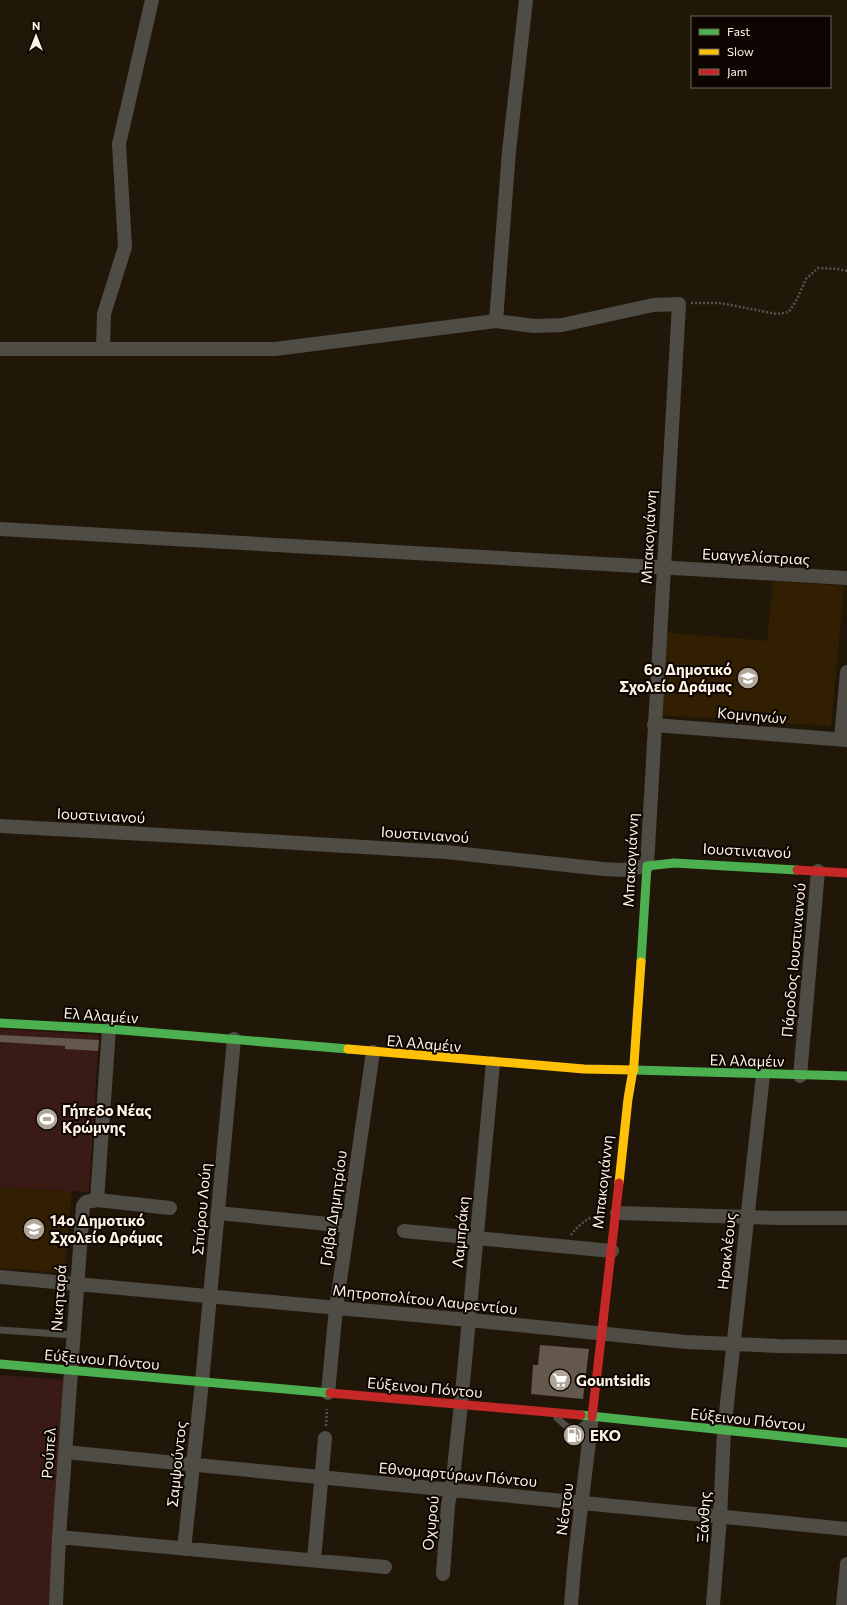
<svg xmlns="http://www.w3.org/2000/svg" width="847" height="1605" viewBox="0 0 847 1605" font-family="Commissioner,sans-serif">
	<rect width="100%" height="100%" fill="#201709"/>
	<path fill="#321f01" d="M773,581L844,586L831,726L659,715L663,632L767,641Z
		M0,1187L72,1191L64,1273L0,1268Z"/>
	<path fill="#3a1a15" d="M0,1029L99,1035L89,1192L0,1187Z
		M0,1375L67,1380L51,1605H0Z"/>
	<path fill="#64574c" d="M0,1035L99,1040L98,1051L65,1049V1046L0,1042Z
		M540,1345L589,1349L583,1399L531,1394L533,1365H538Z"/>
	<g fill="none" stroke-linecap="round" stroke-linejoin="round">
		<path stroke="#56524b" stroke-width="2.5" stroke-dasharray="2 2" stroke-linecap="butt" d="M691,303H720L777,314L789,312L797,299L806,279L818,268L838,269L847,271
			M571,1235C578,1225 588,1218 600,1213
			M326,1426L327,1409"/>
		<path stroke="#4e4c45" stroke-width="7" d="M0,1330L73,1335
			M557,1418L567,1427L580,1428L588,1421"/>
		<path stroke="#4e4c45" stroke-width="14" d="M496,321L509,151L526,0
			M0,349H103L104,314L125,247L119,144L152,0
			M0,529L847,578
			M654,725L847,740
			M841,739L847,672
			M0,826L215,838L446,852L603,869L622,870L647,866L679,304L653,305L562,325L534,326L496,321L275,349H103
			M800,1076L818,871
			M97,1200L109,1029
			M218,1213L348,1226
			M617,1213L778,1218H847
			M404,1231L612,1251
			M0,1277L469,1320L686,1342L779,1346L847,1347
			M328,1393L336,1308L373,1052
			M65,1452L847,1529
			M59,1537L385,1567
			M184,1549L202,1382L234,1039
			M314,1560L325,1438
			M443,1574L448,1505L453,1478L461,1404L493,1063
			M56,1605L59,1537L83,1206L86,1202L97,1200L170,1208
			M571,1605L575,1557L592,1417
			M713,1605L720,1517L724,1431L763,1075
			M843,1605L847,1564"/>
		<path stroke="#4caf50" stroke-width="9" d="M641,962L647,866L674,863L797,870
			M0,1023L109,1029L348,1049
			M634,1070L847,1076
			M0,1364L330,1393
			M581,1415L847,1443"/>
		<path stroke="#ffc107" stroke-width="9" d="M348,1049L584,1069L634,1070
			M619,1183L628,1099L634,1064L641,962"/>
		<path stroke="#c62828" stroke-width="9" d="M797,870L847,873
			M330,1393L581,1415
			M592,1417L619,1183"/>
	</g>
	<defs>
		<g id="school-disc" transform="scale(1.15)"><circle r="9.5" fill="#b0a697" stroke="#0c0501"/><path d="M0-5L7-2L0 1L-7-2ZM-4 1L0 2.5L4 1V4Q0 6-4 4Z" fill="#fff"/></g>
		<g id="stadium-disc" transform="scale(1.15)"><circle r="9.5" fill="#b0a697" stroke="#0c0501"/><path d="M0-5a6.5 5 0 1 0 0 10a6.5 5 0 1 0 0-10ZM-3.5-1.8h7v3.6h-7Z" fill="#fff"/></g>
		<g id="supermarket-disc" transform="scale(1.15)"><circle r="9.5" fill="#b0a697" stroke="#0c0501"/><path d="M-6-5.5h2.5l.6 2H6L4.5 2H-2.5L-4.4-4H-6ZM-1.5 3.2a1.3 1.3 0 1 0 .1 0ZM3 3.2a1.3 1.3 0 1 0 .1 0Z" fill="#fff"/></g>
		<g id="fuel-disc" transform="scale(1.15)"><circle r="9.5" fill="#b0a697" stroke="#0c0501"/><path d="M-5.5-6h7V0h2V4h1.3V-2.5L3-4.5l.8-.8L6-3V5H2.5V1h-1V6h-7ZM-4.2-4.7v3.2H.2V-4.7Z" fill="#fff"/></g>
	</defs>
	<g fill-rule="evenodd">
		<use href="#school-disc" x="748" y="678"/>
		<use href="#stadium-disc" x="47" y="1119"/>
		<use href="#school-disc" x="34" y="1229"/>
		<use href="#supermarket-disc" x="560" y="1380"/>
		<use href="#fuel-disc" x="574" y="1435"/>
	</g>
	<g text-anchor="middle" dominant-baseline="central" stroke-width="4" stroke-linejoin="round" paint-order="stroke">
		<g font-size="15" fill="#fef3e3" stroke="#0c0501">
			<text transform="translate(648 537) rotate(-87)">Μπακογιάννη</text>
			<text transform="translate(756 556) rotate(3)">Ευαγγελίστριας</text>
			<text transform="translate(752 715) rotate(5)">Κομνηνών</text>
			<text transform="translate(101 815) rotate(3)">Ιουστινιανού</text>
			<text transform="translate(425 834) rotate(4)">Ιουστινιανού</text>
			<text transform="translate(747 850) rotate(3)">Ιουστινιανού</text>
			<text transform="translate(630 860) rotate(-87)">Μπακογιάννη</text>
			<text transform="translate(793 960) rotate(-85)">Πάροδος Ιουστινιανού</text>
			<text transform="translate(101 1015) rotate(4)">Ελ Αλαμέιν</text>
			<text transform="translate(424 1043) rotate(5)">Ελ Αλαμέιν</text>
			<text transform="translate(747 1060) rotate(1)">Ελ Αλαμέιν</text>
			<text transform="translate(602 1182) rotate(-84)">Μπακογιάννη</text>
			<text transform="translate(333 1208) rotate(-82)">Γρίβα Δημητρίου</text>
			<text transform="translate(201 1209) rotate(-85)">Σπύρου Λούη</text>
			<text transform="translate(460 1232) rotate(-85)">Λαμπράκη</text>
			<text transform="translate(726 1251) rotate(-84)">Ηρακλέους</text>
			<text transform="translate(58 1298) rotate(-86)">Νικηταρά</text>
			<text transform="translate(425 1299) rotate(6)">Μητροπολίτου Λαυρεντίου</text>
			<text transform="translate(102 1359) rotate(5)">Εύξεινου Πόντου</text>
			<text transform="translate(425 1387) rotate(5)">Εύξεινου Πόντου</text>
			<text transform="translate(748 1419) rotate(6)">Εύξεινου Πόντου</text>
			<text transform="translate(48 1453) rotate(-86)">Ρούπελ</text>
			<text transform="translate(176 1464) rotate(-84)">Σαμψούντος</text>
			<text transform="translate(458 1474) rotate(5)">Εθνομαρτύρων Πόντου</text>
			<text transform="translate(564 1509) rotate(-83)">Νέστου</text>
			<text transform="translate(703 1517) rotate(-87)">Ξάνθης</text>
			<text transform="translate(430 1523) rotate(-84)">Οχυρού</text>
		</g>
		<g font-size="15" font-weight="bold" fill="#fef3e3" stroke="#0c0501" text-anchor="start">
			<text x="732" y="669" text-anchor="end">6o Δημοτικό<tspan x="732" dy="17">Σχολείο Δράμας</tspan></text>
			<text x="62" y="1110">Γήπεδο Νέας<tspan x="62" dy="17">Κρώμνης</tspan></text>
			<text x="50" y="1220">14ο Δημοτικό<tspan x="50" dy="17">Σχολείο Δράμας</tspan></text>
			<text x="576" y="1380">Gountsidis</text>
			<text x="590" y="1435">EKO</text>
		</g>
	</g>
	<rect x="691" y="16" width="140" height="72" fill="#0c0501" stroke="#6d645b"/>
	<rect x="699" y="29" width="20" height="6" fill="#4caf50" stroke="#6d645b"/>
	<text x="727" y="36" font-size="12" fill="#fef3e3">Fast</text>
	<rect x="699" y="49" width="20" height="6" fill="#ffc107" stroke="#6d645b"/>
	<text x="727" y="56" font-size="12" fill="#fef3e3">Slow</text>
	<rect x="699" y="69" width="20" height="6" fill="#c62828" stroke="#6d645b"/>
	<text x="727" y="76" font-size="12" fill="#fef3e3">Jam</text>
	<g transform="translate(36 36)" stroke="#0c0501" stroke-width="3" paint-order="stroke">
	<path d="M0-3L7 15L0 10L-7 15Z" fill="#fef3e3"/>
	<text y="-6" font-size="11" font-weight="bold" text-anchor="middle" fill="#fef3e3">N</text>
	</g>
</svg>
